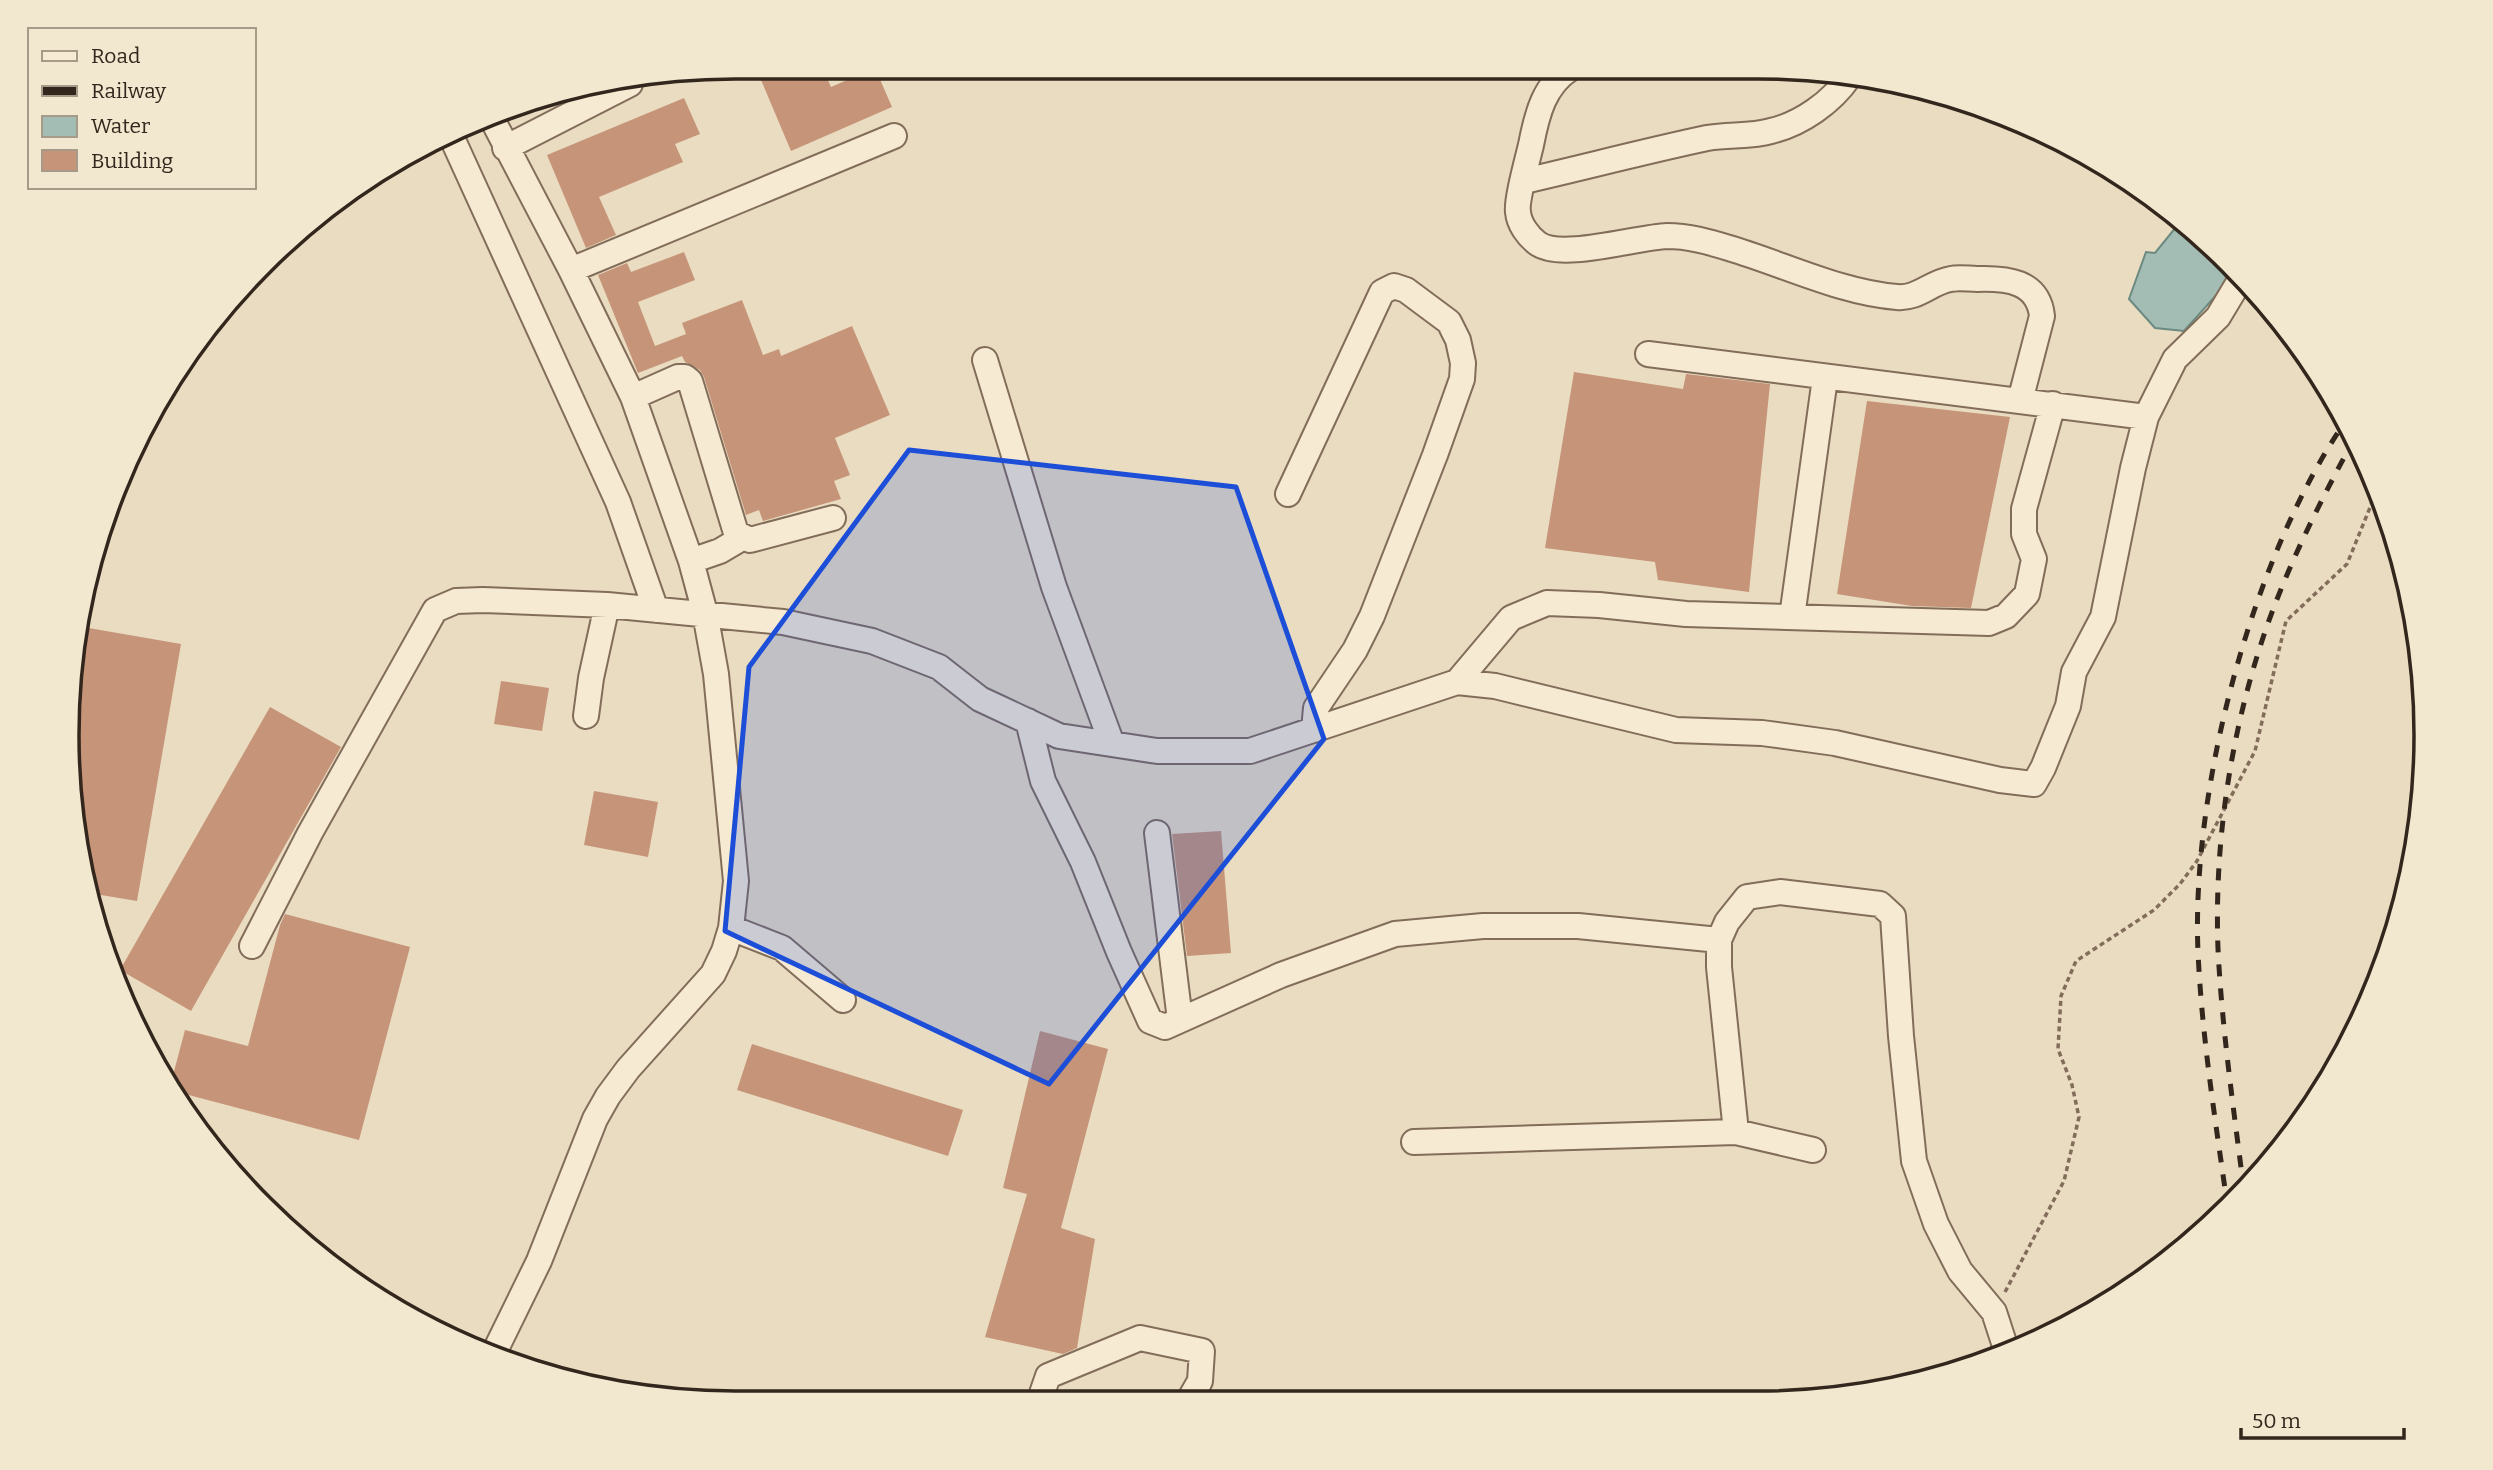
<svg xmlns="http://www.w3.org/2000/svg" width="2493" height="1470" viewBox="0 0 2493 1470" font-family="Bitter,serif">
	<rect width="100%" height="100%" fill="#eadcc1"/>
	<path fill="#a3bdb4" stroke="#6b8a81" stroke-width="2" d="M2181,221L2230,262L2238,271L2184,331L2155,328L2129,299L2146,252L2155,253Z"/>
	<path fill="#c69579" d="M793,67H822L831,87L875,68L892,107L791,151L761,80Z
		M684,98L700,134L675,144L683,162L599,197L616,235L586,248L547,155Z
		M684,252L695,280L638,302L655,346L686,334L682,323L742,300L763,355L779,349L781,356L852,326L890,415L835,438L850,475L834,481L841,499L763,521L759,510L746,515L704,377L700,370L685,362L682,356L638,373L598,275L627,263L631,272Z
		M1574,372L1683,389L1686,374L1770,384L1749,592L1658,580L1655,562L1545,548Z
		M1867,401L2010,417L1971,608L1912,606L1837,594Z
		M83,627L181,644L137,901L95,894L68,778Z
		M501,681L549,688L542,731L494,724Z
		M270,707L341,747L191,1011L120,970Z
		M594,791L658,802L648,857L584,845Z
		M1221,831L1231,953L1187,956L1172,834Z
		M285,914L410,947L359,1140L181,1093L172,1079L185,1030L248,1046L280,925Z
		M1040,1031L1108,1049L1061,1228L1095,1239L1077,1348L1063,1354L985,1337L1027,1194L1003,1188Z
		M752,1044L963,1110L948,1156L737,1090Z"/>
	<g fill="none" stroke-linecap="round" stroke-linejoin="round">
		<g stroke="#826d5a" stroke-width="28">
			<path id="minor" d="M1571,68C1544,85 1537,114 1531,145C1528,158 1516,201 1518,212C1519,224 1528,236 1537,243C1560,261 1637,237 1667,236C1689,236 1709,242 1729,248C1783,264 1842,293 1897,297C1918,299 1931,282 1951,279C1959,277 1969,279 1977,279C2007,278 2038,281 2042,316L2020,401
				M491,117L571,270L633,397L691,561L705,613L716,674L736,881L731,928L724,951L713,974L628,1069L608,1096L595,1119L539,1261L493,1355
				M452,138L618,502L656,610
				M505,148L630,84
				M1524,181C1585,167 1646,151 1707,138C1728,134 1751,137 1771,131C1801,124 1832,102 1849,77
				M571,270L894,136
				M1648,354L2146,417L2175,359L2218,317L2242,277
				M985,360L1054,587L1112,744
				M633,397L678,377H685L690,381L736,533L750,540L833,518
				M1288,494L1382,292L1394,286L1406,290L1449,322L1458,340L1463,363L1462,379L1435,455L1372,616L1355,650L1316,708L1314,730
				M691,561L720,551L742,538
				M1792,617L1825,378
				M1457,682L1511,618L1547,603L1599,605L1686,614L1989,623L2006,616L2027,594L2034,559L2024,534V509L2053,404
				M586,716L591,678L607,605
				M1028,721L1043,781L1083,862L1119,952L1150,1021L1165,1027L1281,975L1395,934L1483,926H1578L1719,940L1727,922L1747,897L1780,892L1880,904L1893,916L1901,1036L1914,1161L1936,1224L1960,1271L1994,1312L2007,1352
				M1157,833L1180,1020
				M731,928L782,948L843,1000
				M1719,940V967L1736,1132
				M252,946L310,833L435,610L456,601L483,600L607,605L783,622L872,641L939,667L980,699L1059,736L1157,751H1250L1457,682L1495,686L1676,730L1762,733L1835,743L2000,780L2034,784L2043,768L2068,706L2074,672L2103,617L2133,468L2146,417
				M1414,1142L1736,1132L1813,1150
				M1039,1402L1048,1376L1140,1338L1202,1351L1200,1381L1188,1402"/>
		</g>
		<path stroke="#826d5a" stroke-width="3.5" stroke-dasharray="5 3.5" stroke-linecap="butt" d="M2005,1292L2064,1181L2079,1117L2072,1085L2058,1049L2061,996L2076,961L2154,910L2180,884L2197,861L2255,751L2286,621L2347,564L2378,488"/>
		<use href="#minor" stroke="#f6ead3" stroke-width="24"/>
		<path stroke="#33271d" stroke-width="5" stroke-dasharray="12 12" stroke-linecap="butt" d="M2244,1191C2234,1111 2222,1030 2218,949C2214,841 2231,729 2267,626C2290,561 2321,500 2354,439
			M2228,1210C2216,1124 2202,1039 2198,952C2191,789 2252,557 2345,422"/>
	</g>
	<path fill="#1d4ed8" fill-opacity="0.2" stroke="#1d4ed8" stroke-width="5" stroke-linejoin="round" d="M909,450L1236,487L1324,739L1049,1084L725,931L749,667Z"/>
	<path d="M0 0H2493V1470H0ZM735 79H1758A656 656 0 0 1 2414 735V735A656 656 0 0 1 1758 1391H735A656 656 0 0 1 79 735V735A656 656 0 0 1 735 79Z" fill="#f2e7cf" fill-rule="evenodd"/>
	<path fill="none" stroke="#33271d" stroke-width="3.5" d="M735 79H1758A656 656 0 0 1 2414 735V735A656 656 0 0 1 1758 1391H735A656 656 0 0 1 79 735V735A656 656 0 0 1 735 79Z"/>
	<rect x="28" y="28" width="228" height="161" fill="#f2e7cf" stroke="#a69a88" stroke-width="2"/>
	<rect x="42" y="51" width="35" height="10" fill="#f6ead3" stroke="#a69a88" stroke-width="2"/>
	<text x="91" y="63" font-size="21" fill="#33271d">Road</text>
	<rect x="42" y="86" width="35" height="10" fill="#33271d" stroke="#a69a88" stroke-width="2"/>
	<text x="91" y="98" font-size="21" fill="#33271d">Railway</text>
	<rect x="42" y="116" width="35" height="21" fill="#a3bdb4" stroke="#a69a88" stroke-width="2"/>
	<text x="91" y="133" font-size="21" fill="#33271d">Water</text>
	<rect x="42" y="150" width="35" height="21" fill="#c69579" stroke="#a69a88" stroke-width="2"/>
	<text x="91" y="168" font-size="21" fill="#33271d">Building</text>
	<path d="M2241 1428v10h163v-10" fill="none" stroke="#33271d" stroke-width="3.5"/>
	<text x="2252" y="1428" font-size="21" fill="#33271d" stroke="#f2e7cf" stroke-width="5" paint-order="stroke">50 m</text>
</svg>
